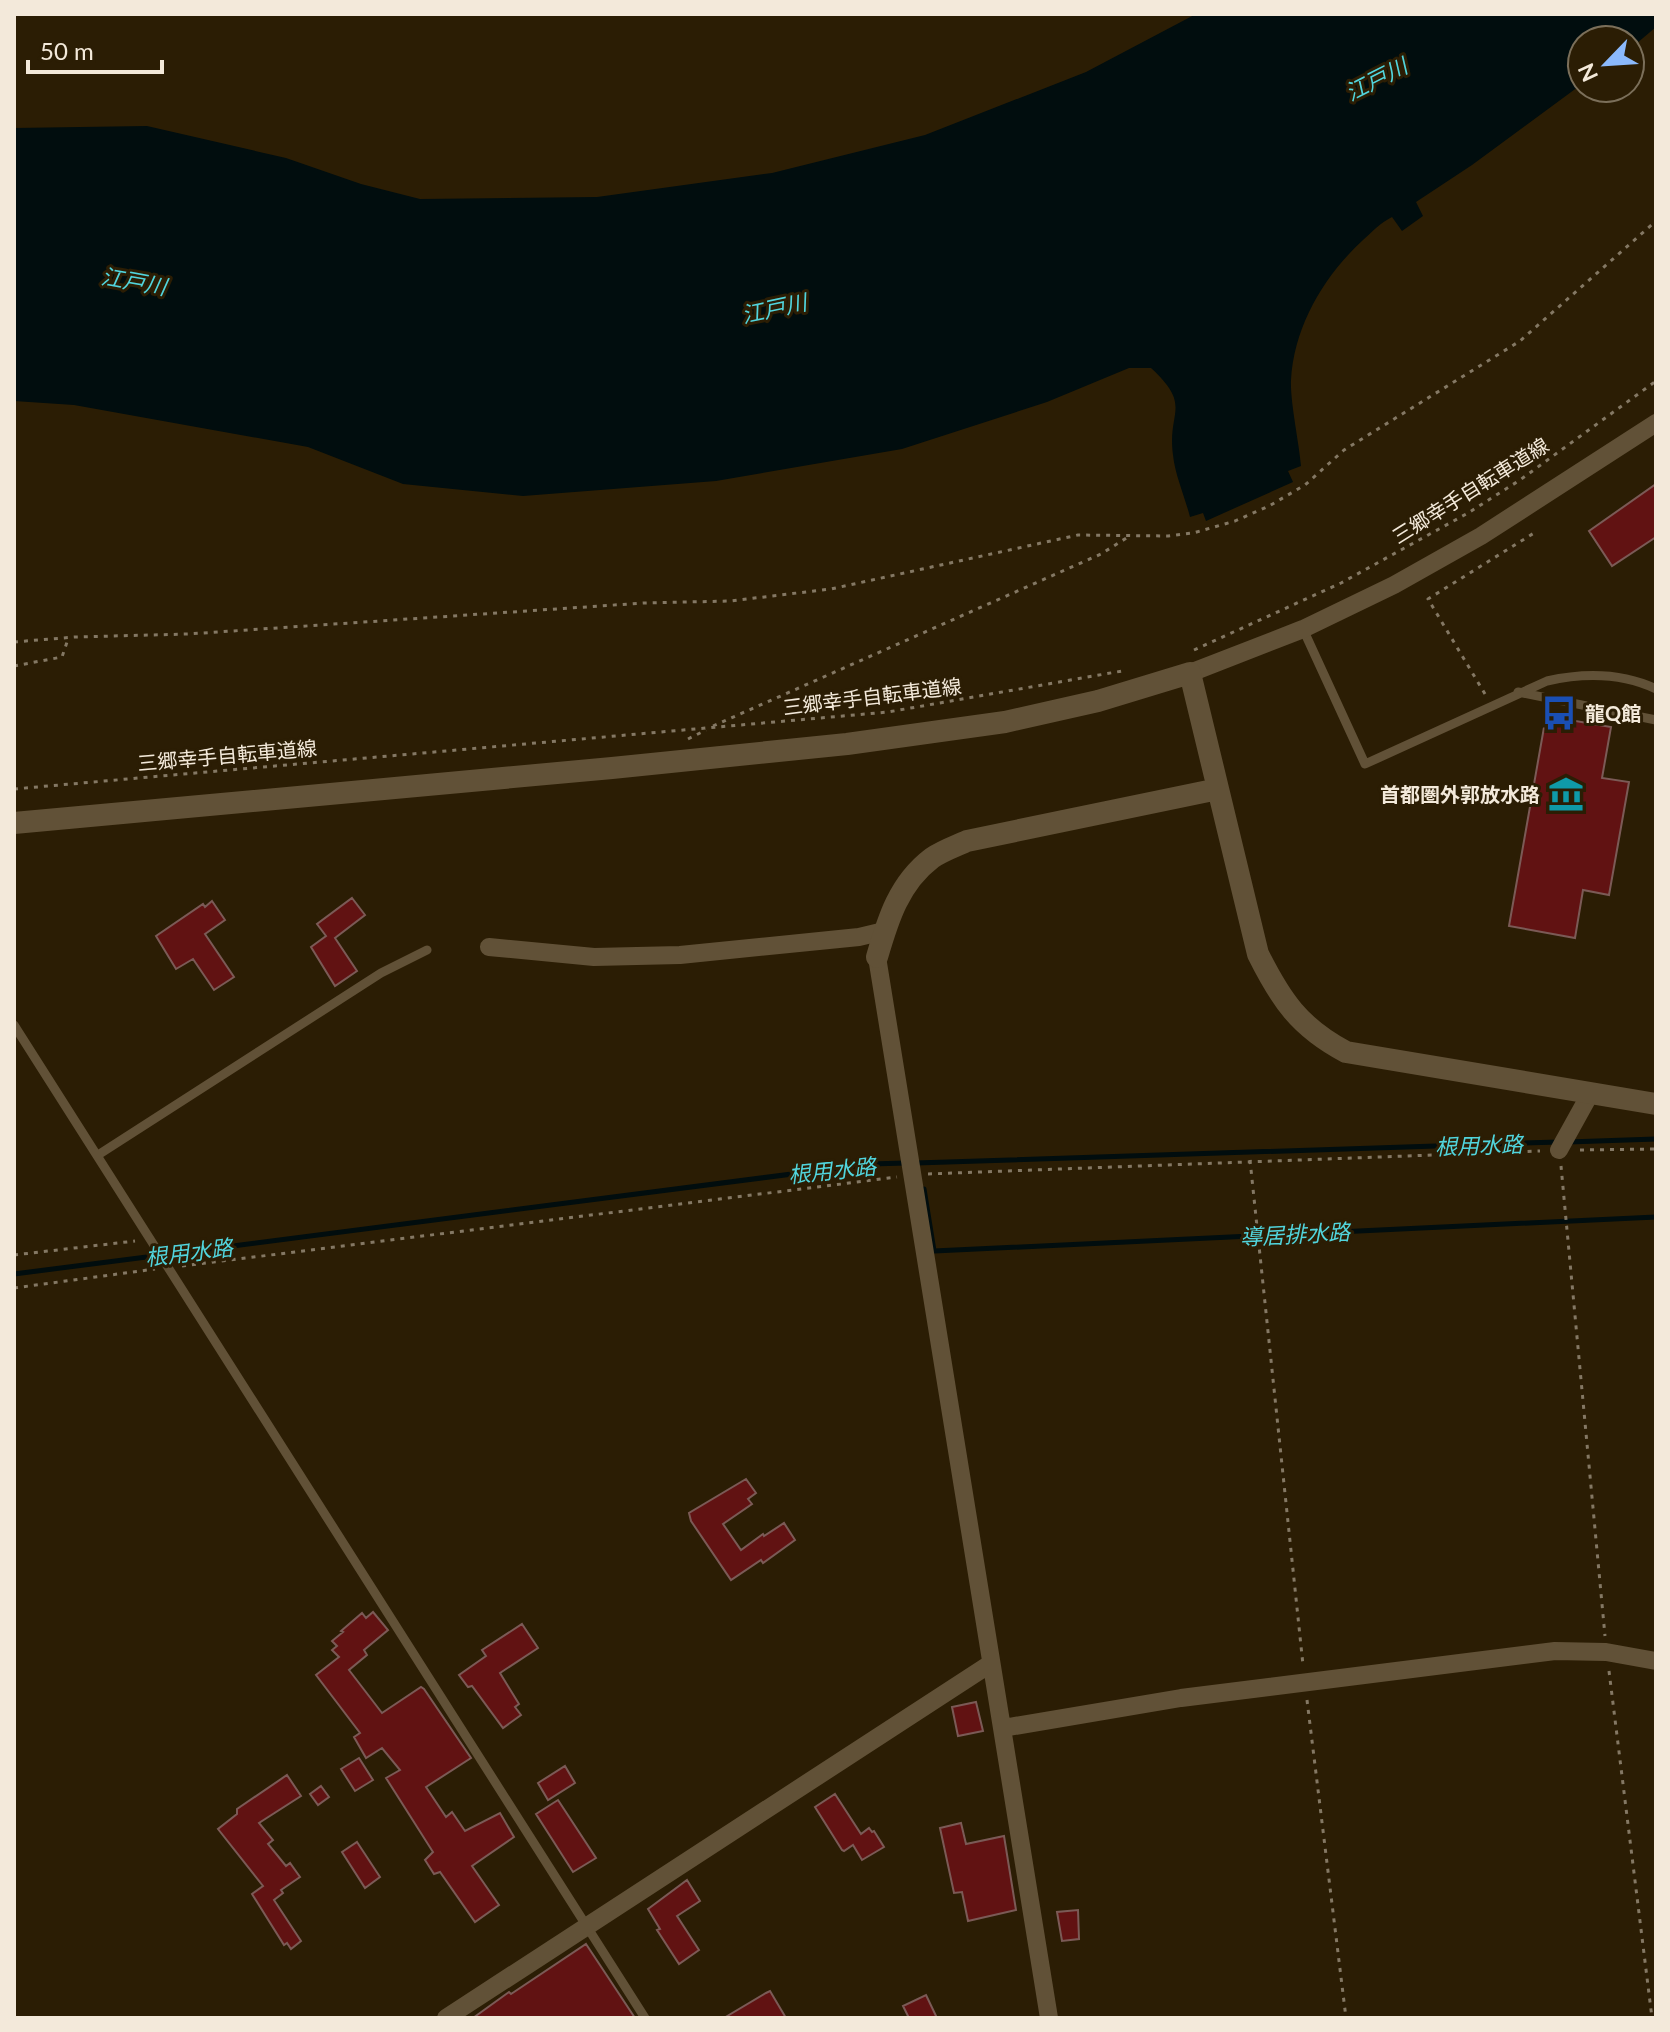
<svg xmlns="http://www.w3.org/2000/svg" width="1670" height="2032" viewBox="0 0 1670 2032" font-family="Lato,'Noto Sans JP',sans-serif">
	<rect width="100%" height="100%" fill="#2b1d04"/>
	<path fill="#010d0e" d="M1196,14H1656V27L1630,49V40H1582V84L1472,165L1416,202L1423,216L1402,231L1392,217C1380,223 1372,232 1363,240C1324,276 1294,326 1291,380C1290,401 1299,442 1301,466L1288,471L1293,482L1206,521L1203,513L1190,517C1185,497 1175,475 1173,455C1167,410 1193,407 1151,368H1129L1047,402L902,449L716,481L523,496L403,484L308,447L74,405L14,401V128L147,126L286,158L361,184L420,199L597,197L772,173L925,135L1086,72Z"/>
	<g fill="none" stroke-linecap="round" stroke-linejoin="round">
		<path stroke="#010d0e" stroke-width="5" d="M1568,1142L1656,1139
			M916,1163L1558,1142
			M924,1189L934,1251L1656,1217
			M14,1274L870,1164L906,1163"/>
	</g>
	<path fill="#611212" stroke="#7b5a56" stroke-width="2" d="M1656,484V537L1612,566L1589,531Z
		M1546,716L1611,727L1602,778L1629,782L1609,895L1583,890L1575,938L1509,926Z
		M352,898L365,915L335,938L357,971L335,986L311,947L326,936L317,924Z
		M212,901L225,920L205,934L234,977L214,990L193,959L176,969L156,936L203,904L205,907Z
		M746,1479L756,1493L748,1499L752,1504L723,1524L741,1550L763,1534L764,1536L784,1523L795,1540L763,1563L761,1560L731,1580L691,1521L689,1513Z
		M373,1612L388,1630L364,1650L367,1655L349,1670L382,1713L421,1687L424,1689L471,1758L426,1787L446,1817L452,1812L465,1831L500,1813L514,1837L472,1866L499,1905L475,1922L440,1872L434,1874L425,1860L433,1852L386,1778L400,1770L382,1748L366,1758L354,1737L360,1733L316,1675L339,1657L332,1650L337,1646L332,1641L343,1632L341,1631L362,1613L366,1618Z
		M522,1624L538,1648L500,1673L519,1704L515,1707L521,1715L503,1728L472,1686L468,1687L459,1675L486,1656L482,1650Z
		M976,1702L983,1731L958,1736L952,1707Z
		M359,1758L373,1780L355,1791L341,1769Z
		M565,1766L575,1783L548,1800L538,1783Z
		M287,1775L301,1796L259,1823L273,1840L268,1844L286,1866L290,1863L300,1877L281,1890L283,1893L274,1900L301,1941L291,1949L287,1943L284,1945L252,1894L263,1886L218,1829L237,1814V1809Z
		M321,1786L329,1797L318,1805L310,1794Z
		M835,1794L861,1834L869,1828L872,1832L874,1831L884,1847L862,1860L853,1845L844,1851L842,1850L815,1807Z
		M558,1800L596,1858L573,1872L536,1814Z
		M961,1823L966,1844L1004,1836L1016,1910L968,1921L962,1892L954,1893L940,1828Z
		M357,1842L380,1877L365,1888L342,1852Z
		M687,1880L700,1901L677,1916L699,1950L679,1964L657,1930L660,1929L648,1909Z
		M1078,1910L1079,1939L1062,1941L1057,1912Z
		M586,1944L635,2018H473L509,1992L511,1994Z
		M770,1991L786,2018H724L766,1993Z
		M926,1995L937,2018H909L903,2006Z"/>
	<g fill="none" stroke-linecap="round" stroke-linejoin="round">
		<path stroke="#847864" stroke-width="3" stroke-dasharray="4 6" stroke-linecap="butt" d="M14,642L75,637L188,634L644,603L730,601L831,589L1078,535L1168,536L1193,533L1235,521L1269,506L1305,485L1344,450L1520,341L1656,221
			M1194,650L1341,583L1468,513L1520,480L1656,381
			M14,666L62,657L68,639
			M1485,694L1428,599L1534,533
			M713,726L1101,554L1128,537
			M688,739L706,730
			M14,789L888,712L1122,671
			M1580,1150L1656,1149
			M1250,1160L1303,1665
			M1561,1166L1605,1636
			M928,1174L1540,1151
			M14,1255L135,1241
			M182,1266L897,1177
			M14,1288L155,1269
			M1609,1671L1652,2018
			M1307,1700L1346,2018"/>
		<path stroke="#615137" stroke-width="9" d="M1303,629L1365,764L1547,681C1583,673 1622,673 1656,689
			M1518,692L1656,720
			M14,1025L645,2018
			M98,1155L381,973L427,950"/>
		<path stroke="#615137" stroke-width="18" d="M1190,673L1303,629L1394,585L1481,536L1656,423
			M489,947L594,957L680,955L859,937L884,931
			M877,957L1049,2018
			M1559,1150L1590,1094
			M1003,1728L1181,1698L1555,1651L1606,1652L1656,1661
			M446,2018L990,1664"/>
		<path stroke="#615137" stroke-width="22" d="M14,823L612,768L847,744L1005,722L1098,701L1190,673L1258,954C1281,1000 1299,1027 1346,1052L1656,1104
			M877,957C888,919 899,883 932,858C942,851 956,846 967,841L1218,789"/>
	</g>
	<defs>
		<g id="bus-bare" transform="scale(2.76)"><path d="M-5-6H5V4H4V6H2V4H-2V6H-4V4H-5ZM-3.5-4V0h7V-4ZM-3.5 1.2v1.5H-2V1.2ZM2 1.2v1.5H3.5V1.2Z" fill="#1a4fb4" stroke="#2b1d04" stroke-width="2.5" paint-order="stroke"/></g>
		<g id="museum-bare" transform="scale(2.76)"><path d="M0-6L6-3V-2H-6V-3ZM-5-1h2V3h-2ZM-1-1h2V3h-2ZM3-1h2V3H3ZM-6 4H6V6H-6Z" fill="#0f9aa8" stroke="#2b1d04" stroke-width="2.5" paint-order="stroke"/></g>
	</defs>
	<g fill-rule="evenodd">
		<use href="#bus-bare" x="1559" y="713"/>
		<use href="#museum-bare" x="1566" y="794"/>
	</g>
	<g text-anchor="middle" dominant-baseline="central" stroke-width="6" stroke-linejoin="round" paint-order="stroke">
		<g font-size="20" fill="#f3e9da" stroke="#2b1d04">
			<text transform="translate(1470 490) rotate(-32)">三郷幸手自転車道線</text>
			<text transform="translate(872 696) rotate(-7)">三郷幸手自転車道線</text>
			<text transform="translate(227 755) rotate(-5)">三郷幸手自転車道線</text>
		</g>
		<g font-size="20" font-weight="bold" fill="#f3e9da" stroke="#2b1d04" text-anchor="start">
			<text x="1585" y="713">龍Q館</text>
			<text x="1540" y="794" text-anchor="end">首都圏外郭放水路</text>
		</g>
		<g font-size="22" font-style="italic" fill="#51d5dd" stroke="#2b1d04">
			<text transform="translate(1376 79) rotate(-27)">江戸川</text>
			<text transform="translate(134 281) rotate(10)">江戸川</text>
			<text transform="translate(774 308) rotate(-12)">江戸川</text>
			<text transform="translate(1479 1145) rotate(-2)">根用水路</text>
			<text transform="translate(832 1170) rotate(-6)">根用水路</text>
			<text transform="translate(1295 1234) rotate(-3)">導居排水路</text>
			<text transform="translate(189 1252) rotate(-7)">根用水路</text>
		</g>
	</g>
	<rect width="1670" height="2032" fill="none" stroke="#f3e9da" stroke-width="32"/>
	<g transform="translate(1606 64) rotate(245)"><circle r="38" fill="#2b1d04" stroke="#7b6f5a" stroke-width="2"/>
	<path d="M0-6L14 30L0 20L-14 30Z" fill="#8bb9fc"/>
	<text y="-12" font-size="22" font-weight="bold" text-anchor="middle" fill="#f3e9da">N</text>
	</g>
	<path d="M28 60v12h134v-12" fill="none" stroke="#f3e9da" stroke-width="4"/>
	<text x="40" y="60" font-size="24" fill="#f3e9da" stroke="#2b1d04" stroke-width="6" paint-order="stroke">50 m</text>
</svg>
